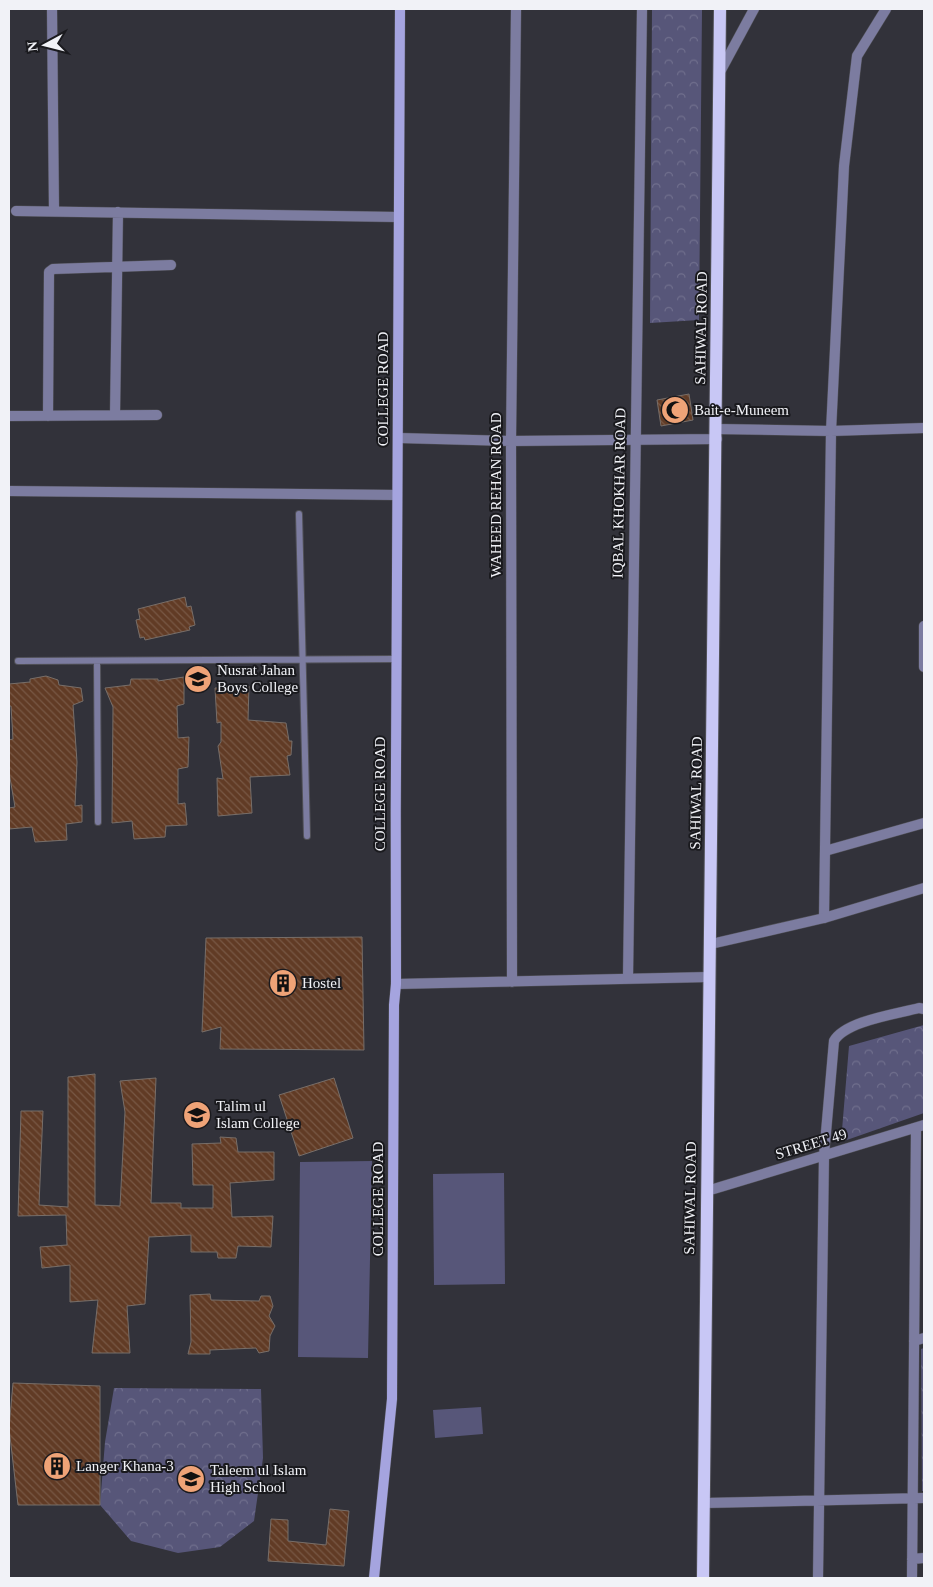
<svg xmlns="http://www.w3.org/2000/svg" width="933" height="1587" viewBox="0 0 933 1587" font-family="'Times New Roman',serif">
	<defs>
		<pattern id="forest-crowns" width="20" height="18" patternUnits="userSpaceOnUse" patternTransform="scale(1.25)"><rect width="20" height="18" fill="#575679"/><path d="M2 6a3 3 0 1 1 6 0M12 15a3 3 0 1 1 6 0" fill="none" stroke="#706f8d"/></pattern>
		<pattern id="building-back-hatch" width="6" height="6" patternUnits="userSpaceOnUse" patternTransform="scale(1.25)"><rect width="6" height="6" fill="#613b25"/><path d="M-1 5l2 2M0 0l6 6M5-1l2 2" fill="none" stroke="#785845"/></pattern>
	</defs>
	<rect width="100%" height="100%" fill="#32323a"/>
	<path fill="url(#forest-crowns)" d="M652,9H702L699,320L650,323Z
		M924,1025V1113L841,1142L849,1046Z
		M924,1348V1491H922L921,1349Z
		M114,1388L261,1389L263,1458L254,1521L220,1547L178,1553L131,1541L100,1505L105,1442Z"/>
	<path fill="#575679" d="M372,1161L368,1358L298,1357L300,1162Z
		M504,1173L505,1284L434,1285L433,1174Z
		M481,1407L483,1434L435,1438L433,1410Z"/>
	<path fill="url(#building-back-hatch)" stroke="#776e69" d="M689,394L693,420L661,426L657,400Z
		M185,597L187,607L191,606L195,625L189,627L190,630L145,640L144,637L140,638L136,620L140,619L138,609Z
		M46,676L58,680L59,685L81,688L83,701L73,705L77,762L75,806L82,805V822L66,824L67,840L35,842L32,827L9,829V808L15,807L9,772V740L13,739L11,706H9V684L30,682V679Z
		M184,677V704L177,706L178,738L189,737L188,767L178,769V804L185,803L187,825L166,826L165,837L134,839L132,821L112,823L113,707L105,688L130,685L131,679H158V681Z
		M249,686L248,720L286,723L289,741H292L291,755L287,756L290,775L250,777L252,813L218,816L217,778L223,779L218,746L221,742V722L217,723L215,688Z
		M362,937L364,1050L220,1049L221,1027L202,1032L206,938Z
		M95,1074V1205L120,1206L125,1112L120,1081L156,1078L151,1203H181V1208H213V1185H193L192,1144L221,1143L220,1137L236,1138L238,1152H274V1180L230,1183L232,1217L273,1216L271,1247L238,1246L236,1258H218L217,1252H191V1235L149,1237L145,1304L127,1306L130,1353H92L98,1300L70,1302V1265L42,1268L40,1247L67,1245L66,1215L18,1216L21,1111H43L39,1205L68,1207V1077Z
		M334,1078L353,1138L299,1156L279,1095Z
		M210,1294L211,1300L259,1301L261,1296H270L273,1306L269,1316L275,1326L270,1336L269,1351L259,1353L256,1348L210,1350V1354H188L191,1342L190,1295Z
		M13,1383L100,1386V1505H18L9,1428Z
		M330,1509L349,1511L344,1566L268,1561L271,1519L288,1520V1541L326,1545Z"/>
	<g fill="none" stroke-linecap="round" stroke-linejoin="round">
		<g stroke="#515158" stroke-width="8">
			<path id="service" d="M299,514L307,836
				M18,661L395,659
				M97,661L98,822"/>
		</g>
		<g stroke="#515158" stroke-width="11">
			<path id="minor" d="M52,9L54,211
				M720,72L754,9
				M16,211L398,217
				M115,415L118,212
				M9,416L157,415
				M48,416L49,272L53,269L171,265
				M717,429L831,431L924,428
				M399,438L511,441L717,439
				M9,491L397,495
				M924,626V667
				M825,851L924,823
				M824,918L831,431L844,166L857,56L886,9
				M512,982L511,441L516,9
				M396,984L709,977
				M707,1191L924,1125
				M914,1341L924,1338
				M704,1503L924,1498
				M912,1559L924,1558
				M818,1578L824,1155L834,1041C845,1021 897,1014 919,1008L924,1009
				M912,1578L916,1128"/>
		</g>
		<g stroke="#515158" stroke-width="11">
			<path id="tertiary" d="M711,944L824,918L924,888
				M628,978L642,9"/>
		</g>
		<g stroke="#515158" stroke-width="11">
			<path id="secondary" d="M374,1578L392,1399L394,1005L396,984C395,659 397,334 400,9"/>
		</g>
		<g stroke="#515158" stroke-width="14">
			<path id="primary" d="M703,1578L720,9"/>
		</g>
		<use href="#service" stroke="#7c7ca0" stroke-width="6"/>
		<use href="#minor" stroke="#7c7ca0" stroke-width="10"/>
		<use href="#tertiary" stroke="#7c7ca0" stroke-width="10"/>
		<use href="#secondary" stroke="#a5a4df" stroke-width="10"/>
		<use href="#primary" stroke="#c8c7f5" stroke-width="12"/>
	</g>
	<defs>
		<g id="mosque-disc" transform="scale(1.4375)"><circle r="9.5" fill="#efa377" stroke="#1a1a1e"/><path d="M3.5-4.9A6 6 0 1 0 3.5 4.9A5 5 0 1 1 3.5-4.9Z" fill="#111"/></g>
		<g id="university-disc" transform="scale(1.4375)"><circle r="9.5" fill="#efa377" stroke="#1a1a1e"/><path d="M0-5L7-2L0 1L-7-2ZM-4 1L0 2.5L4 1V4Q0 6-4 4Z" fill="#111"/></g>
		<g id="building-disc" transform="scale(1.4375)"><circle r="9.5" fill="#efa377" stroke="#1a1a1e"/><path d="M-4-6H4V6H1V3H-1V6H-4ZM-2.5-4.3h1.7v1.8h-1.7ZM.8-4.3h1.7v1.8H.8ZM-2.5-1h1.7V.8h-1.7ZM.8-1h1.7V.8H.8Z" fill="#111"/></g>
		<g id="school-disc" transform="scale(1.4375)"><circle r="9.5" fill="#efa377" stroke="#1a1a1e"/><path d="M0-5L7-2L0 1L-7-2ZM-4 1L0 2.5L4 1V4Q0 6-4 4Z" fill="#111"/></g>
	</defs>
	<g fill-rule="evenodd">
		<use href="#mosque-disc" x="675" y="410"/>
		<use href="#university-disc" x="198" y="679"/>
		<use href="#building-disc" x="283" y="983"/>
		<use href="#university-disc" x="197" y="1115"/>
		<use href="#building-disc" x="57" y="1466"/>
		<use href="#school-disc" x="191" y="1479"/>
	</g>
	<g text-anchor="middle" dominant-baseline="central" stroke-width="4" stroke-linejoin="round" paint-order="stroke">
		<g font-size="15" fill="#f1f2f7" stroke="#1a1a1e">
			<text transform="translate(701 328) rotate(-89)">SAHIWAL ROAD</text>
			<text transform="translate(383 389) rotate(-90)">COLLEGE ROAD</text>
			<text transform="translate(619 493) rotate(-89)">IQBAL KHOKHAR ROAD</text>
			<text transform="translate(496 495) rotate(-90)">WAHEED REHAN ROAD</text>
			<text transform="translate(696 793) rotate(-89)">SAHIWAL ROAD</text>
			<text transform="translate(380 794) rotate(-90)">COLLEGE ROAD</text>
			<text transform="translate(811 1144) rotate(-17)">STREET 49</text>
			<text transform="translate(690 1198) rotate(-89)">SAHIWAL ROAD</text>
			<text transform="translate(378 1199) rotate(-90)">COLLEGE ROAD</text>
		</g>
		<g font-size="15" fill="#f1f2f7" stroke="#1a1a1e" text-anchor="start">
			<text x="694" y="410">Bait-e-Muneem</text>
			<text x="217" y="670">Nusrat Jahan<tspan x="217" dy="17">Boys College</tspan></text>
			<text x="302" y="983">Hostel</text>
			<text x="216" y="1106">Talim ul<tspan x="216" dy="17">Islam College</tspan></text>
			<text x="76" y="1466">Langer Khana-3</text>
			<text x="210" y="1470">Taleem ul Islam<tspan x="210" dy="17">High School</tspan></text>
		</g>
	</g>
	<rect width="933" height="1587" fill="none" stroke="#f1f2f7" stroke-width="20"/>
	<g transform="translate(45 45) rotate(263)" stroke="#1a1a1e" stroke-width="4" paint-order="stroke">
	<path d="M0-4L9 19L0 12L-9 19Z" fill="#f1f2f7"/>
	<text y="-8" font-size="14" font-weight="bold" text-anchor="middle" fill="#f1f2f7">N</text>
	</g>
</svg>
